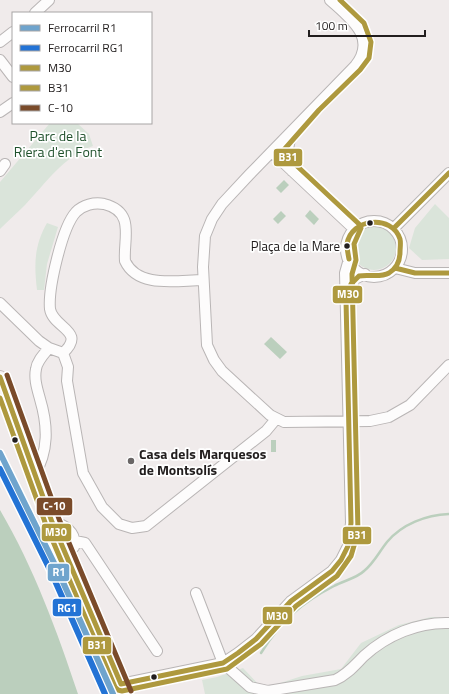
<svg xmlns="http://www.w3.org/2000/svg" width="449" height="694" viewBox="0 0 449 694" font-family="'Titillium Web',sans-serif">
	<rect width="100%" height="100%" fill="#f0ebeb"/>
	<path fill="#dae4da" d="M50,123H77L89,134L93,146C64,156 46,183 25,205C17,213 8,221 0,229V182Z
		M435,204L449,218V259L422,260L409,248L415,228Z
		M47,223L58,227L47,264L44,290H37C34,264 34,246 47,223Z
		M352 248a22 22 0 1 1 44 0a22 22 0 1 1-44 0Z
		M431,617L449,618V694H205L202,680L217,677L243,668L259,685L271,686L302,676L341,669L361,643L399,625Z"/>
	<path fill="#bbcfbd" d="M284,180L289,185L281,193L276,188Z
		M310,210L319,219L314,225L305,216Z
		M281,211L286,216L278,224L273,219Z
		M271,337L287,352L280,359L264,344Z
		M271,440H276V452H271Z
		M0,510C34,568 57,631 78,694H0Z"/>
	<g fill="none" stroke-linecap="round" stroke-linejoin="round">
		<path stroke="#bbcfbd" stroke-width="2.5" d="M261,653C281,621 301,603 334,586C343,581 357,578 364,571C374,563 379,552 387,542C402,524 426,515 449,514"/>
		<g stroke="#b9b5b5" stroke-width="12">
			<path id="minor" d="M330,0C350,18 378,38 355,66L249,175L222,204L212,219L205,236L203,267L207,345L214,360L222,371L270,415L284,422L370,421L389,417L410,405L449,365
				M35,13L49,0
				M0,42L13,32
				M0,60L13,77
				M0,112L13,103
				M291,134L287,154L292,171
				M272,152L354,229
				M0,171L5,164
				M346 249a28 28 0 1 1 56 0a28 28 0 1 1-56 0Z
				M394,228L449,173
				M395,268L415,273H449
				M347,295L355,279L365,274
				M0,303L39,341L49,348L63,353
				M63,353L68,367L67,381L83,473L102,507L119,524L132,528L146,526L266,431L276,419
				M63,353C87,331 53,328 50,309C48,289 62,227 76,212C83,205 94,202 104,204C136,212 123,239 125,261C138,289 178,280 203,280
				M34,476C49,451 48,426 40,399C37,388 34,379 36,369C37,361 44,354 49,348
				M52,522C64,524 77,532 74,547L66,553
				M75,541L85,543L157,651
				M196,593L223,663L250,687L268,691L335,680C347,675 355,665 364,656C387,635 418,622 449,623
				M121,684L223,663L238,653L256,639L291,601L332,571L341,560L348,546L351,523L345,273L349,259"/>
		</g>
		<g stroke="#c5bcbd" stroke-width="14">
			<path id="major" d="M0,377L52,522L125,694"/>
		</g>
		<use href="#minor" stroke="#fdfcfc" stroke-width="10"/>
		<use href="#major" stroke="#f8f4f4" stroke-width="12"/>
		<g stroke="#fff" stroke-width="8">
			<path id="bus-1" d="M394,228L449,173
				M395,268L415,273H449
				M0,377L52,522L121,684
				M121,684L223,663L238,653L256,639L291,601L332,571L341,560L348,546L351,523L346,300L351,284L359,276C369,274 380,278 389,273C397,268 400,260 400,252C400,248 401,243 400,239C392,214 351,218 347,244C347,248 348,254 349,259"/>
		</g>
		<g stroke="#fff" stroke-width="8">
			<path id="bus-2" d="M0,398L46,525L115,687L118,690L122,691L227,669L261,644L296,606L337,576L351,556L358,532L352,274L356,260L354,244L361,228L359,224L282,152L319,110L360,70L369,58L371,42L364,23L340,0"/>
		</g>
		<g stroke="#fff" stroke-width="8">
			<path id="bus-3" d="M7,375L59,519L131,691"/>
		</g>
		<use href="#bus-1" stroke="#ae993e" stroke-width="5"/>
		<use href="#bus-2" stroke="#ae993e" stroke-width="5"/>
		<use href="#bus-3" stroke="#7a4b2a" stroke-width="5"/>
		<g stroke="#fff" stroke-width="9">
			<path id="rail-1" d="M0,453L58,571L113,694"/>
		</g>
		<g stroke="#fff" stroke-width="9">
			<path id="rail-2" d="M0,469L52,574L105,694"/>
		</g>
		<use href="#rail-1" stroke="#6fa4cd" stroke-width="6"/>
		<use href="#rail-2" stroke="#2373d5" stroke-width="6"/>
	</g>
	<g fill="#221e1e" stroke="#fff" stroke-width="1.5">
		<circle cx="370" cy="223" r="3.5"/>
		<circle cx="347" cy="246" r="3.5"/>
		<circle cx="15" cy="440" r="3.5"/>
		<circle cx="154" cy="677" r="3.5"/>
	</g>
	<circle fill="#6a6666" stroke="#fff" stroke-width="1.5" cx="131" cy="461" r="4"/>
	<g text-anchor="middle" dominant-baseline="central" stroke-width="3.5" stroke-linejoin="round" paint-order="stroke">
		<g font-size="13" fill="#221e1e" stroke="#fff" text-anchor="end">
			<text x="340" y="246">Plaça de la Mare</text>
		</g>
		<g font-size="14" fill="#21522d" stroke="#fff">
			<text x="58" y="135">Parc de la<tspan x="58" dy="16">Riera d'en Font</tspan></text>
		</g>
		<g font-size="14" font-weight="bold" fill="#221e1e" stroke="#fff" text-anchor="start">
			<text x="139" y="453">Casa dels Marquesos<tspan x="139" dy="16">de Montsolís</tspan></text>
		</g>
	</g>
	<g stroke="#fff" stroke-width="1.5">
		<rect x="273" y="148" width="30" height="19" rx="4" fill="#ae993e"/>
		<rect x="332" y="285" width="31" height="19" rx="4" fill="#ae993e"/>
		<rect x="36" y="497" width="37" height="19" rx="4" fill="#7a4b2a"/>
		<rect x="41" y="523" width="31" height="19" rx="4" fill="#ae993e"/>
		<rect x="342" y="526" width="30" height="19" rx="4" fill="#ae993e"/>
		<rect x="47" y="563" width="23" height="19" rx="4" fill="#6fa4cd"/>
		<rect x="52" y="598" width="30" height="19" rx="4" fill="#2373d5"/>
		<rect x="262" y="606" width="31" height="19" rx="4" fill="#ae993e"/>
		<rect x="82" y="636" width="30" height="19" rx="4" fill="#ae993e"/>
	</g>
	<g font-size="11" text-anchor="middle" font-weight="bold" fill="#fff">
		<text x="288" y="161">B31</text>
		<text x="348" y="298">M30</text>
		<text x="54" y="510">C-10</text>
		<text x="56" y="536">M30</text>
		<text x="357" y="539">B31</text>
		<text x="59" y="576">R1</text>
		<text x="67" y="612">RG1</text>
		<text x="277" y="620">M30</text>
		<text x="97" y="649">B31</text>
	</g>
	<rect x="12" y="12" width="140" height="112" fill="#ffffff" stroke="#a7a5a5"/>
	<rect x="20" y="25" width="20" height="6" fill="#6fa4cd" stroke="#a7a5a5"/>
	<text x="48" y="32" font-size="12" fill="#221e1e">Ferrocarril R1</text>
	<rect x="20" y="45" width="20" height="6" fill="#2373d5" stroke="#a7a5a5"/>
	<text x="48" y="52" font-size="12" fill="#221e1e">Ferrocarril RG1</text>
	<rect x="20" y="65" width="20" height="6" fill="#ae993e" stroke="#a7a5a5"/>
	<text x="48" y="72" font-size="12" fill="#221e1e">M30</text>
	<rect x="20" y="85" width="20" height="6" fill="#ae993e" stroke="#a7a5a5"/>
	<text x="48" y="92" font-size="12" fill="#221e1e">B31</text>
	<rect x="20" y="105" width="20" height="6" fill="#7a4b2a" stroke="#a7a5a5"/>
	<text x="48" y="112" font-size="12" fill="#221e1e">C-10</text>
	<path d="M309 30v6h116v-6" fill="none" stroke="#221e1e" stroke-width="2"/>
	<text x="315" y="30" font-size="12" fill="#221e1e" stroke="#ffffff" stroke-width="3" paint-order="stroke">100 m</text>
</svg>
